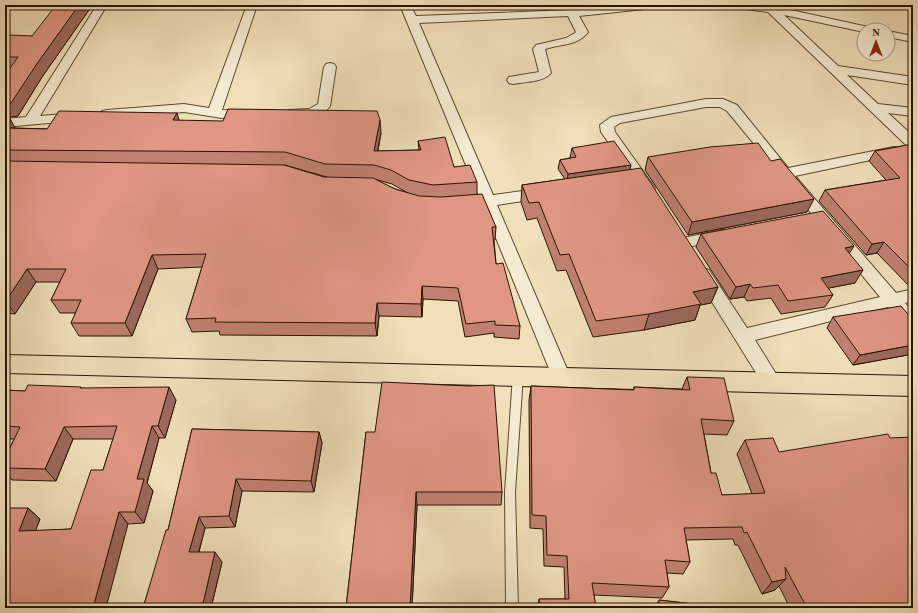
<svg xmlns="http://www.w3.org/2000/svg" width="918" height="613" viewBox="0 0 918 613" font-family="'Old Standard TT',serif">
	<rect width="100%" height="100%" fill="#f0dfba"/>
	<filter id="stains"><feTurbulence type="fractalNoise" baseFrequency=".005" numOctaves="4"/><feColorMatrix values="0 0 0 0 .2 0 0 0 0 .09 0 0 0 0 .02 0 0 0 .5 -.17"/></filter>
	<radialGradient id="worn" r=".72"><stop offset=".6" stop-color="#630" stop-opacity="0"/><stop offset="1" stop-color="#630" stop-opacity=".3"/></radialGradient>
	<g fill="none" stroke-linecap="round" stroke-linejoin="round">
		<g stroke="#5b472e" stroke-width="2">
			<path id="service" d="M518,371L521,372L523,375L515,492L518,608H506L505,492L513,375L515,372Z"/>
		</g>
		<g stroke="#5b472e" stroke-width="2">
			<path id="minor" d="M97,5H107L40,116L76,113L81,114L83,117L81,120L5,127V119L26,117Z
				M247,5H257L222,110L253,111L255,114L253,117L222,118L184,112L107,118L102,117L100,114L102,111L107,110L184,104L209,108Z
				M400,5H410L416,16L572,10L620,5H659L654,8L579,16L588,32C578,46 560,44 545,49L551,73C544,82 524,82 513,84L509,83L507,80L509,77L539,72L533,49L536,45L566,38L575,33L576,32L568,16L419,23L493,195L544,188L549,190L551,193L549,196L544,198L497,205L570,376L568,381L561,384L554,381L552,376L483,206L463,208L458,206L456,203L458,200L479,197Z
				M733,5H777V7L873,28L875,30H864V32L784,15L838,66L913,77V85L847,75L878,104L913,108V116L888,113L913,136V148L908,147L768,12L738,8Z
				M888,31L913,36V42L888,37Z
				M330,63L334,64L336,67L330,106C322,118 302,119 289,116L287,113L289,110L309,109L318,104L324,67L326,64Z
				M706,99H723L737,105L788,168L894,147L899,148L901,151L899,154L795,176L896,293L913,289V301L905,303L913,313V332L907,330L888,307L755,340L781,382L779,387L772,390L765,387L697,278L695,274L697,270L703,268L709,270L747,328L880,297L727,111L720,107H706L620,123L614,127L615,132L655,188L653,191L648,193L643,191L601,132L600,125L611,117Z
				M722,230L727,231L730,235L727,239L683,248L677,247L675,243L677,239L683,238Z"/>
		</g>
		<g stroke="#291400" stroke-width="2">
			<path id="primary" d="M5,355L913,376V396L5,373Z"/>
		</g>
		<use href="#service" fill="#f5ead2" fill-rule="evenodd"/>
		<use href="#minor" fill="#f5ead2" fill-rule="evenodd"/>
		<use href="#primary" fill="#f0dfba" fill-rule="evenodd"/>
	</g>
	<path fill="#c08172" stroke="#291400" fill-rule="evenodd" d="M89,10L42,77L18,116L9,117L15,128L47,129L179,121L381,133L378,151L419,150L418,141L477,182V195L496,227L495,240H494L496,264L520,326L519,339L494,337V333L465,337L458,301L423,299L422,317L379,316L377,336L220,335L219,331L192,332L186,319L202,267L158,269L132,336H79L71,323L76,313H60L51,300L60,282H36L15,314L5,313V75L10,68L9,66H5V42L32,36ZM284,165L288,166L327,177H324ZM374,179L392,184L408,193L395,189Z
		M913,144V288H911L877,253L866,255L819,201L825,190L886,180L869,161L875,151Z
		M572,148L630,170L718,287L711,303L700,305L695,320L644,330L593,337L566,270L557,271L537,218L527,220L521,202L522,185L565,179L558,169L560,160L570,158Z
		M648,157L771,161L807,212L688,235L645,170Z
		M701,234L849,254L855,283L828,288L833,295L825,307L781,314L771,298L747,301L744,297L730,299L696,247Z
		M833,317L913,320V354L853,365L827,328Z
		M687,377L734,421L727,435L704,434L711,473L722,495L752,494L737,454L745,440L779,452L913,608H790L779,586L775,590L762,594L738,545H735L733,539L686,540L690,562L683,574L667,573L669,587L662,598L594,595L596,608H537L539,599H565L564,567L544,566L543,529L530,528L529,400L531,386L633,390L634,387L682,389Z
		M82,388L176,400L165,438H159L147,483L153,491L144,523L128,524L5,608L28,508L40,519L35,531L71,529L103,470L113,439H73L56,481L12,480L5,472V458L14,439H5V390L25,391Z
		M192,429L319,432L322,443L314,492L242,491L235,527L205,528L199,552L222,562L211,608H143L168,530Z
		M366,432L502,492L501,505H417L412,608H346Z
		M659,600L727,608H654Z"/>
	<path fill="#9c695d" stroke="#291400" d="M79,5H87L89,10L42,77L18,116L9,117L15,128H5V104L36,65Z
		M177,113L181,126L173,120Z
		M380,120L381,133L375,164L374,151Z
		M631,165L629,174L567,183L568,174Z
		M814,199L807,212L688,235L692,222Z
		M884,242L877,253L866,255L872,244Z
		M854,246L846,259L845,248Z
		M152,255L158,269L132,336L125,323Z
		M27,269L36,282L15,314L6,301Z
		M863,270L855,283L814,291L821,278Z
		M750,284L744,297L730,299L736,287Z
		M422,286L423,299L422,317L421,304Z
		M718,287L711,303L700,305L695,320L644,330L649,314L693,292Z
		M377,303L379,316L377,336L375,323Z
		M913,345V354L853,365L860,355Z
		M169,387L176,400L165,438L158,426Z
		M152,426L159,438L147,483L153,491L144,523L135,512L137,479Z
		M64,427L73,439L56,481L45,469Z
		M319,432L322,443L314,492L311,481Z
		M236,479L242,491L235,527L229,516Z
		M416,492L417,505L412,608H410Z
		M28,508L40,519L31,543L19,531Z
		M119,512L128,524L106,608H93Z
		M199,517L205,528L196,562L189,552Z
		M215,552L222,562L211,608H202Z
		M786,579L775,590L762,594L772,582Z"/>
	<path fill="#df9685" stroke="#291400" d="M56,5H79L36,65L11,103L5,104V75L18,57H5L7,53H5V42L10,35L32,36Z
		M228,109L377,111L380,120L374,151L421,150L418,141L445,137L454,167L470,165L477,182L433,185L409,180L391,170L374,165L325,164L285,152L5,150V128L47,129L59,111L177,113L173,120L223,121Z
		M5,115H8L5,127Z
		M614,141L631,165L568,174L560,160L576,157L572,148Z
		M758,143L771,161L780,159L814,199L692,222L648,157L710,147Z
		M913,144V271L884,242L872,244L825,190L900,178L875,151Z
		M5,161L284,165L324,177L373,178L395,189L419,196L441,197L482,194L496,227H492L496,264L503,263L520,326L495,325V321L466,324L458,288L422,286L421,304L377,303L375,323L215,322L216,318L186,319L206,254L152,255L125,323H71L81,300H51L66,269H27L6,301H5Z
		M641,168L718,287L693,292L701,304L649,314L596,321L569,254L560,255L539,202L529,203L522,185Z
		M823,211L854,246L845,248L863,270L821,278L833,295L788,301L778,285L753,288L750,284L736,287L701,234Z
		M901,306L913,320V345L860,355L833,317Z
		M687,377L724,378L734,421L701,419L711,473H716L722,495L765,493L745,440L773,438L779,452L888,434L890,438L913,437V608H807L785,567L786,579L772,582L747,532L744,533L742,527L684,528L690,562L665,560L669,587L592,583L596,608H540L539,599H569L567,556L547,555L546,516L532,515L531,386L634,390V387L690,390Z
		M382,382L468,386L494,385L502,492H416L410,608H346L366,432H375Z
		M28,385L81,387L80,388L169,387L158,426H152L137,479H144L135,512H119L93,608H5V508H28L19,531L71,529L91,470H103L117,426L64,427L45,469L5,468V458L20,427L5,426V390L25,391Z
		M192,429L319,432L311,481L236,479L229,516L199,517L189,552H215L202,608H143L166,530H168Z
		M659,600L727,608H659Z"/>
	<rect width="918" height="613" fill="none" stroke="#f0dfba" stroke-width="20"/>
	<rect x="6" y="6" width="906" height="601" fill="none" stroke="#291400" stroke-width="2"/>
	<rect x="10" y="10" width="898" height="593" fill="none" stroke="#291400"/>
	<g transform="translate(876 42)"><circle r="19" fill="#f5ead2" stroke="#a3947e"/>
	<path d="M0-3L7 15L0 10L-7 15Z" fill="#8f2418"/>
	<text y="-6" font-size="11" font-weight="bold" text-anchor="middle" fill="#291400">N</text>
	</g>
	<rect width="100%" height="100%" filter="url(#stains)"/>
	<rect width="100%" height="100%" fill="url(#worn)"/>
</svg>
